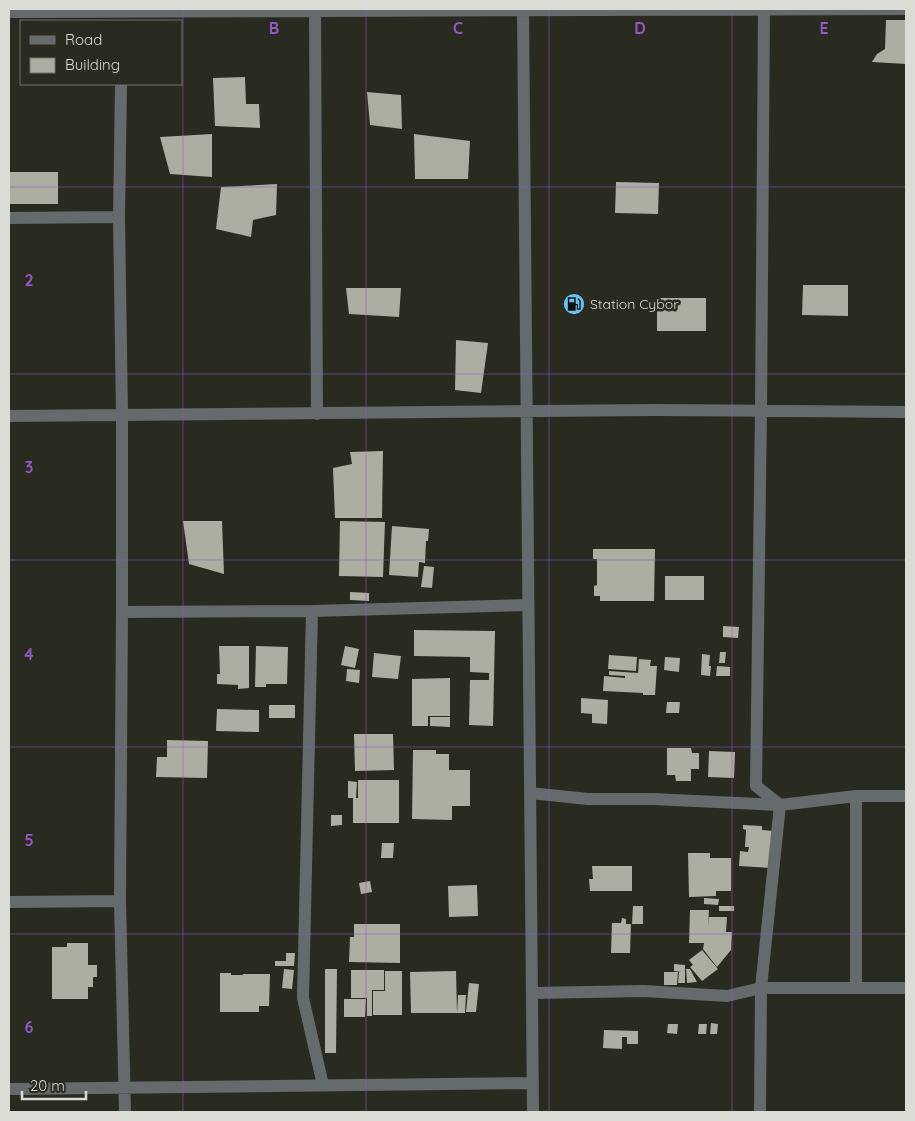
<svg xmlns="http://www.w3.org/2000/svg" width="915" height="1121" viewBox="0 0 915 1121" font-family="Quicksand,sans-serif">
	<rect width="100%" height="100%" fill="#292a20"/>
	<path fill="#adaea2" d="M886,20H906V64L872,62L877,54L885,49Z
		M245,77L246,104H259L260,128L215,126L213,78Z
		M367,92L401,95L402,129L370,125Z
		M212,134V177L170,174L160,137Z
		M414,134L470,141L468,179H415Z
		M9,172H58V204H9Z
		M616,182L659,183L658,214L615,213Z
		M277,184L276,215L253,220L251,237L216,229L221,187Z
		M803,285H848V316L802,315Z
		M346,288H401L399,317L349,314Z
		M657,298H706V331H657Z
		M456,340L488,343L481,393L455,390Z
		M383,451L382,518H335L333,468L352,464L350,452Z
		M183,521H222L224,574L189,564Z
		M340,521L385,522L383,577L339,576Z
		M392,526L429,529L428,541H426L425,563L419,562L418,577L389,575Z
		M593,549H655L654,601H600V596H594V586L597,585V559H593Z
		M424,566L434,567L432,588L421,587Z
		M665,576H704V600H665Z
		M350,592L369,593V601L350,600Z
		M723,626L739,627L738,638L723,637Z
		M414,630L495,631L493,726L469,725L470,680H489V673L470,672V657L414,656Z
		M219,646H249V688L238,689V685L217,684V674H220Z
		M256,646L288,647L287,684H266V687H255Z
		M345,646L359,649L355,668L341,665Z
		M720,652H726L725,663H719Z
		M374,653L401,656L398,679L372,677Z
		M702,654L710,655L709,666H711L710,676L701,675Z
		M609,655L637,657L636,671L608,669Z
		M665,657L680,658L679,672L664,670Z
		M639,659L651,660L650,666H657L655,695H643V693L603,691L604,676L625,678V676L609,675V671L638,673Z
		M717,666L730,667V676H716Z
		M347,669L360,670L359,683L346,681Z
		M450,678V716H428V726H412V679Z
		M581,698L608,700L607,724L592,723V714L581,713Z
		M667,702H680L679,713H666Z
		M269,705H295V718H269Z
		M217,709L259,710V732L216,731Z
		M430,717H450V727L430,726Z
		M354,734H393L394,770L355,771Z
		M167,740L208,741L207,778L156,777L157,757H167Z
		M667,748H691L692,753H699V769H691V781H676L675,775H667Z
		M413,750H436V754H449V770H470V806H452V820L412,819Z
		M709,751L735,752L734,778L708,777Z
		M358,780H399V823H353V798H358Z
		M348,781L357,782L356,798H348Z
		M331,815H342V825L331,826Z
		M743,825L762,826V830L774,831L771,868L739,866L740,851L748,852L749,847H745L746,830L743,829Z
		M382,843H394L393,858H381Z
		M688,853H710V858H731V891H716V896L689,897Z
		M592,866H632V891H590L589,879H593Z
		M370,881L372,892L361,894L359,883Z
		M477,885L478,916L449,917L448,886Z
		M704,898L719,899L718,905L704,904Z
		M633,906H643V924H632Z
		M719,906H734V911H719Z
		M690,910H709L708,928L709,917H727L726,932H732L731,950L717,967L703,949L704,943H689Z
		M622,918L626,919V924H631L630,953H611L612,923H621Z
		M354,924H400V963L349,962L350,937H354Z
		M67,943H88V965H97V977H93V987H88V999H52V947H67Z
		M702,950L718,969L702,981L690,967L693,965L689,960Z
		M286,953H295L294,966H275V961H286Z
		M674,964L685,965V983H678L679,972H682L674,971Z
		M284,969L294,970L292,989L282,988Z
		M325,969H337L336,1053H325Z
		M686,969H690L697,982L687,983Z
		M351,970H384V990H372V1016H367V998H351Z
		M385,971H402V1015H373V991H385Z
		M456,971L457,1013H411L410,972Z
		M664,972H678L677,985H664Z
		M220,973H231V975H243V974H270L269,1006H259V1012H220Z
		M469,983L479,984L476,1012H466Z
		M458,995H466L465,1013H457Z
		M344,999H366L365,1017H344Z
		M711,1023L718,1024L717,1034H710Z
		M668,1024H678L677,1034L667,1033Z
		M699,1024H707L706,1034H698Z
		M604,1030L638,1031V1044H627V1037H622V1049L603,1048Z"/>
	<g fill="none" stroke-linecap="round" stroke-linejoin="round">
		<path stroke="#656a6c" stroke-width="12" d="M315,9L317,414
			M523,9L533,1112
			M9,12L906,9
			M121,84L119,217L122,415V612L120,901L125,1112
			M9,218L119,217
			M9,416L656,410L906,412
			M312,611L303,998L323,1085
			M122,612L312,611L528,605
			M530,793L588,799H653L780,805L856,796H906
			M9,902L120,901
			M856,988V796
			M532,993L644,991L727,996L761,988H906
			M9,1089L533,1083
			M760,1112L761,988L780,805L756,786L761,411L764,9"/>
	</g>
	<path fill="none" stroke="#9358c4" stroke-width="1" stroke-opacity="0.55" d="M183,9V1112M366,9V1112M549,9V1112M732,9V1112M9,187H906M9,374H906M9,560H906M9,747H906M9,934H906"/>
	<defs>
		<g id="fuel-disc" transform="scale(1.125)"><circle r="9.5" fill="#6ac3f1" stroke="#292a20"/><path d="M-5.5-6h7V0h2V4h1.3V-2.5L3-4.5l.8-.8L6-3V5H2.5V1h-1V6h-7ZM-4.2-4.7v3.2H.2V-4.7Z" fill="#111"/></g>
	</defs>
	<g fill-rule="evenodd">
		<use href="#fuel-disc" x="574" y="304"/>
	</g>
	<g text-anchor="middle" dominant-baseline="central" stroke-width="5" stroke-linejoin="round" paint-order="stroke">
		<g font-size="14" fill="#dbdcd5" stroke="#292a20" text-anchor="start">
			<text x="590" y="304">Station Cybor</text>
		</g>
	</g>
	<g font-size="16" text-anchor="middle" font-weight="bold" fill="#9358c4" stroke="#292a20" stroke-width="5" stroke-linejoin="round" paint-order="stroke">
		<text x="274" y="34">B</text>
		<text x="458" y="34">C</text>
		<text x="640" y="34">D</text>
		<text x="824" y="34">E</text>
		<text x="29" y="286">2</text>
		<text x="29" y="473">3</text>
		<text x="29" y="660">4</text>
		<text x="29" y="846">5</text>
		<text x="29" y="1033">6</text>
	</g>
	<rect width="915" height="1121" fill="none" stroke="#dbdcd5" stroke-width="20"/>
	<rect x="20" y="20" width="162" height="65" fill="#292a20" stroke="#707168"/>
	<rect x="30" y="36" width="25" height="8" fill="#656a6c" stroke="#707168"/>
	<text x="65" y="45" font-size="15" fill="#dbdcd5">Road</text>
	<rect x="30" y="58" width="25" height="15" fill="#adaea2" stroke="#707168"/>
	<text x="65" y="70" font-size="15" fill="#dbdcd5">Building</text>
	<path d="M22 1091v8h64v-8" fill="none" stroke="#dbdcd5" stroke-width="2.5"/>
	<text x="30" y="1091" font-size="15" fill="#dbdcd5" stroke="#292a20" stroke-width="4" paint-order="stroke">20 m</text>
</svg>
